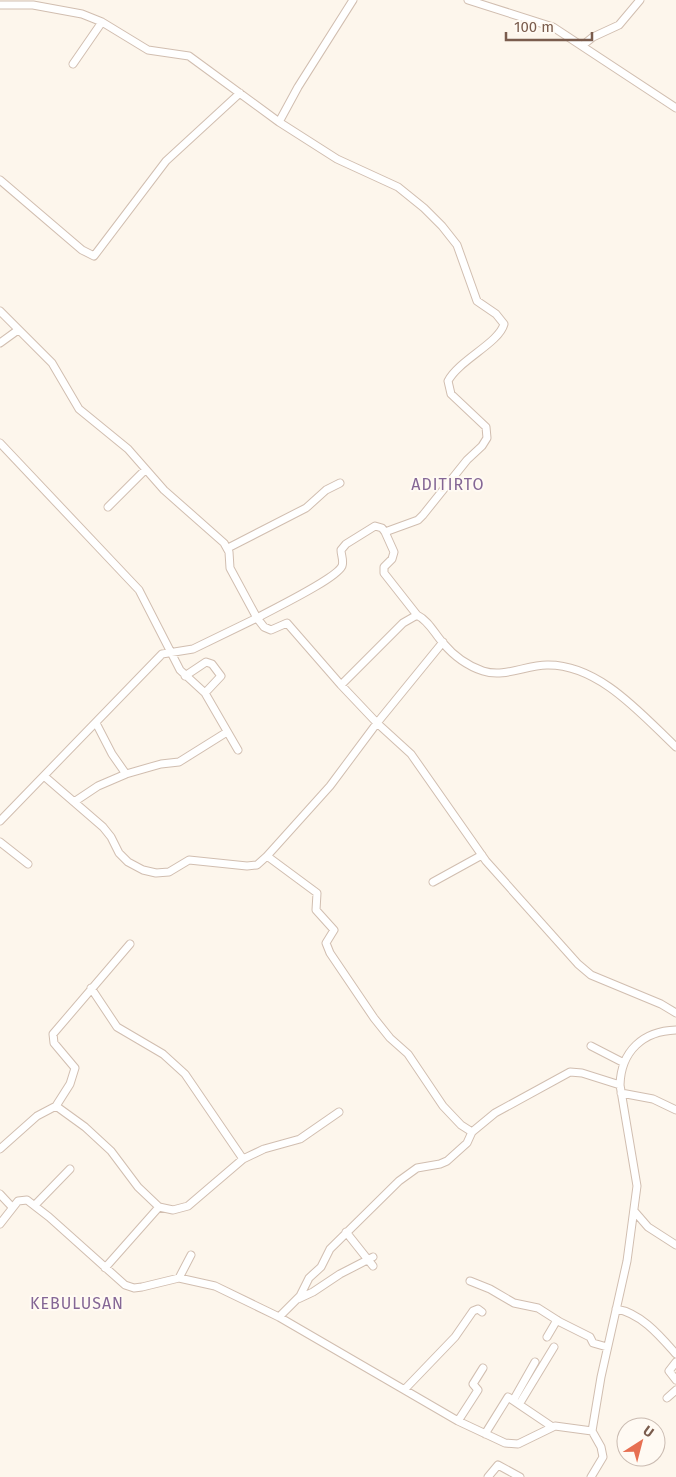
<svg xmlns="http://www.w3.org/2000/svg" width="676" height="1477" viewBox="0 0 676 1477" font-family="'Fira Sans',sans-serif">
	<rect width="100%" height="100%" fill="#fdf6ec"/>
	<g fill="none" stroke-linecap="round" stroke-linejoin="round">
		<g stroke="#d1beb0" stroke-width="9">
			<path id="minor" d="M468,0L553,27L676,108
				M0,5H33L82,14L102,22L148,50L189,56L279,122L298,87L353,0
				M583,45L593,37L619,25L640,0
				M73,64L102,22
				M279,122L337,159L398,187L424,208L442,226L457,245L477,301L496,314L504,324C499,343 459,360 448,381L451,394L486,427L487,438L482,446L467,460L423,515L418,520L385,532L394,552L392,559L384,567V573L417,615
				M0,180L82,250L94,256L166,161L240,93
				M0,311L52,363L79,409L128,449L164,490L224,543L229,552L230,568L257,618L193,649L162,654L0,821
				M0,343L18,330
				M0,443L139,590L180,670L205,693L238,750
				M108,507L145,470
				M385,532L382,528L375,526L346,544L341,550C341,555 344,561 342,566C336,579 273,609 257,618L264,627L271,630L287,623L341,685L403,623L417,615C429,621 434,633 443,643C453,655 468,666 483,671C504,678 526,665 547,665C599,664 642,715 676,747
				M228,548L306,508L326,490L340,483
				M443,642L377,723L411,754L486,861L578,964L591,975L661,1004L676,1013
				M185,676L206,662L212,664L221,676L205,693
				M96,723L112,754L126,774L161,764L179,762L227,732
				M44,776L103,827L111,837L119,853L128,862L143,870L156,873L169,872L189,860L247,866L257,865L267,856L330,786L377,723L341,685
				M74,802L98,786L126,774
				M0,842L28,864
				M267,856L317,893L316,910L334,930L326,943L330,953L374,1018L390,1038L408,1054L443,1106L461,1125L472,1132L495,1113L570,1072L582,1073L620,1085
				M433,882L482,855
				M91,988L117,1027L163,1054L185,1074L243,1159
				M591,1046L624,1063
				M621,1093L653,1099L676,1110
				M56,1106L85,1127L111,1151L138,1187L159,1207L105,1268
				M0,1149L37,1116L56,1106L70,1084L75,1068L54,1043L53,1034L130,944
				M0,1194L12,1207
				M35,1205L70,1169
				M159,1207L173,1210L188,1206L243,1159L264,1149L300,1139L339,1112
				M635,1212L648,1227L676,1245
				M0,1224L18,1201L27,1200L49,1217L125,1285L134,1288L142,1287L179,1278L215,1286L279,1317L458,1421L505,1443L518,1444L555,1426L592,1431L601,1447L603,1457L591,1477
				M346,1232L373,1266
				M179,1278L191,1255
				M470,1281L490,1289L514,1303L538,1308L560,1322L590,1337L593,1343L607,1347
				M298,1299L313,1292L340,1274L373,1257
				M616,1309C641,1313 660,1336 676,1354
				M279,1317L300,1296L309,1278L321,1267L330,1249L399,1181L417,1168L440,1164L447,1161L467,1143L472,1132
				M547,1337L557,1320
				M676,1362L669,1371L676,1380
				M405,1389L455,1337L473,1311L478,1309L482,1312
				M667,1398L676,1390
				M514,1399L535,1362
				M520,1403L554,1347
				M458,1421L478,1390L473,1384L483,1368
				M592,1431L601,1377L627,1261L637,1186L620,1085C621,1051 643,1031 676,1030
				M485,1434L508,1397L551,1426
				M488,1477L498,1465L520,1477"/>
		</g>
		<use href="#minor" stroke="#fff" stroke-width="7"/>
	</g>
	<g text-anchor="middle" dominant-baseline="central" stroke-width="4" stroke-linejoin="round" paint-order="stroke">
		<g font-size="16" letter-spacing="1" fill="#846695" stroke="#fffaf3">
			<text x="448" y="484">ADITIRTO</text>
			<text x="77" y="1303">KEBULUSAN</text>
		</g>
	</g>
	<g transform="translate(641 1442) rotate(36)"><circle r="24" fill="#fffaf3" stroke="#cabbb1"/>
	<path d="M0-4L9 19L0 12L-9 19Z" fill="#e76f51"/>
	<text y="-8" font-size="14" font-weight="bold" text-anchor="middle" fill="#7a5c4d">U</text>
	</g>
	<path d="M506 32v8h86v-8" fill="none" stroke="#7a5c4d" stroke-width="2.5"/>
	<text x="514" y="32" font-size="15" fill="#7a5c4d" stroke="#fffaf3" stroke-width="4" paint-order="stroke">100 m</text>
</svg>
